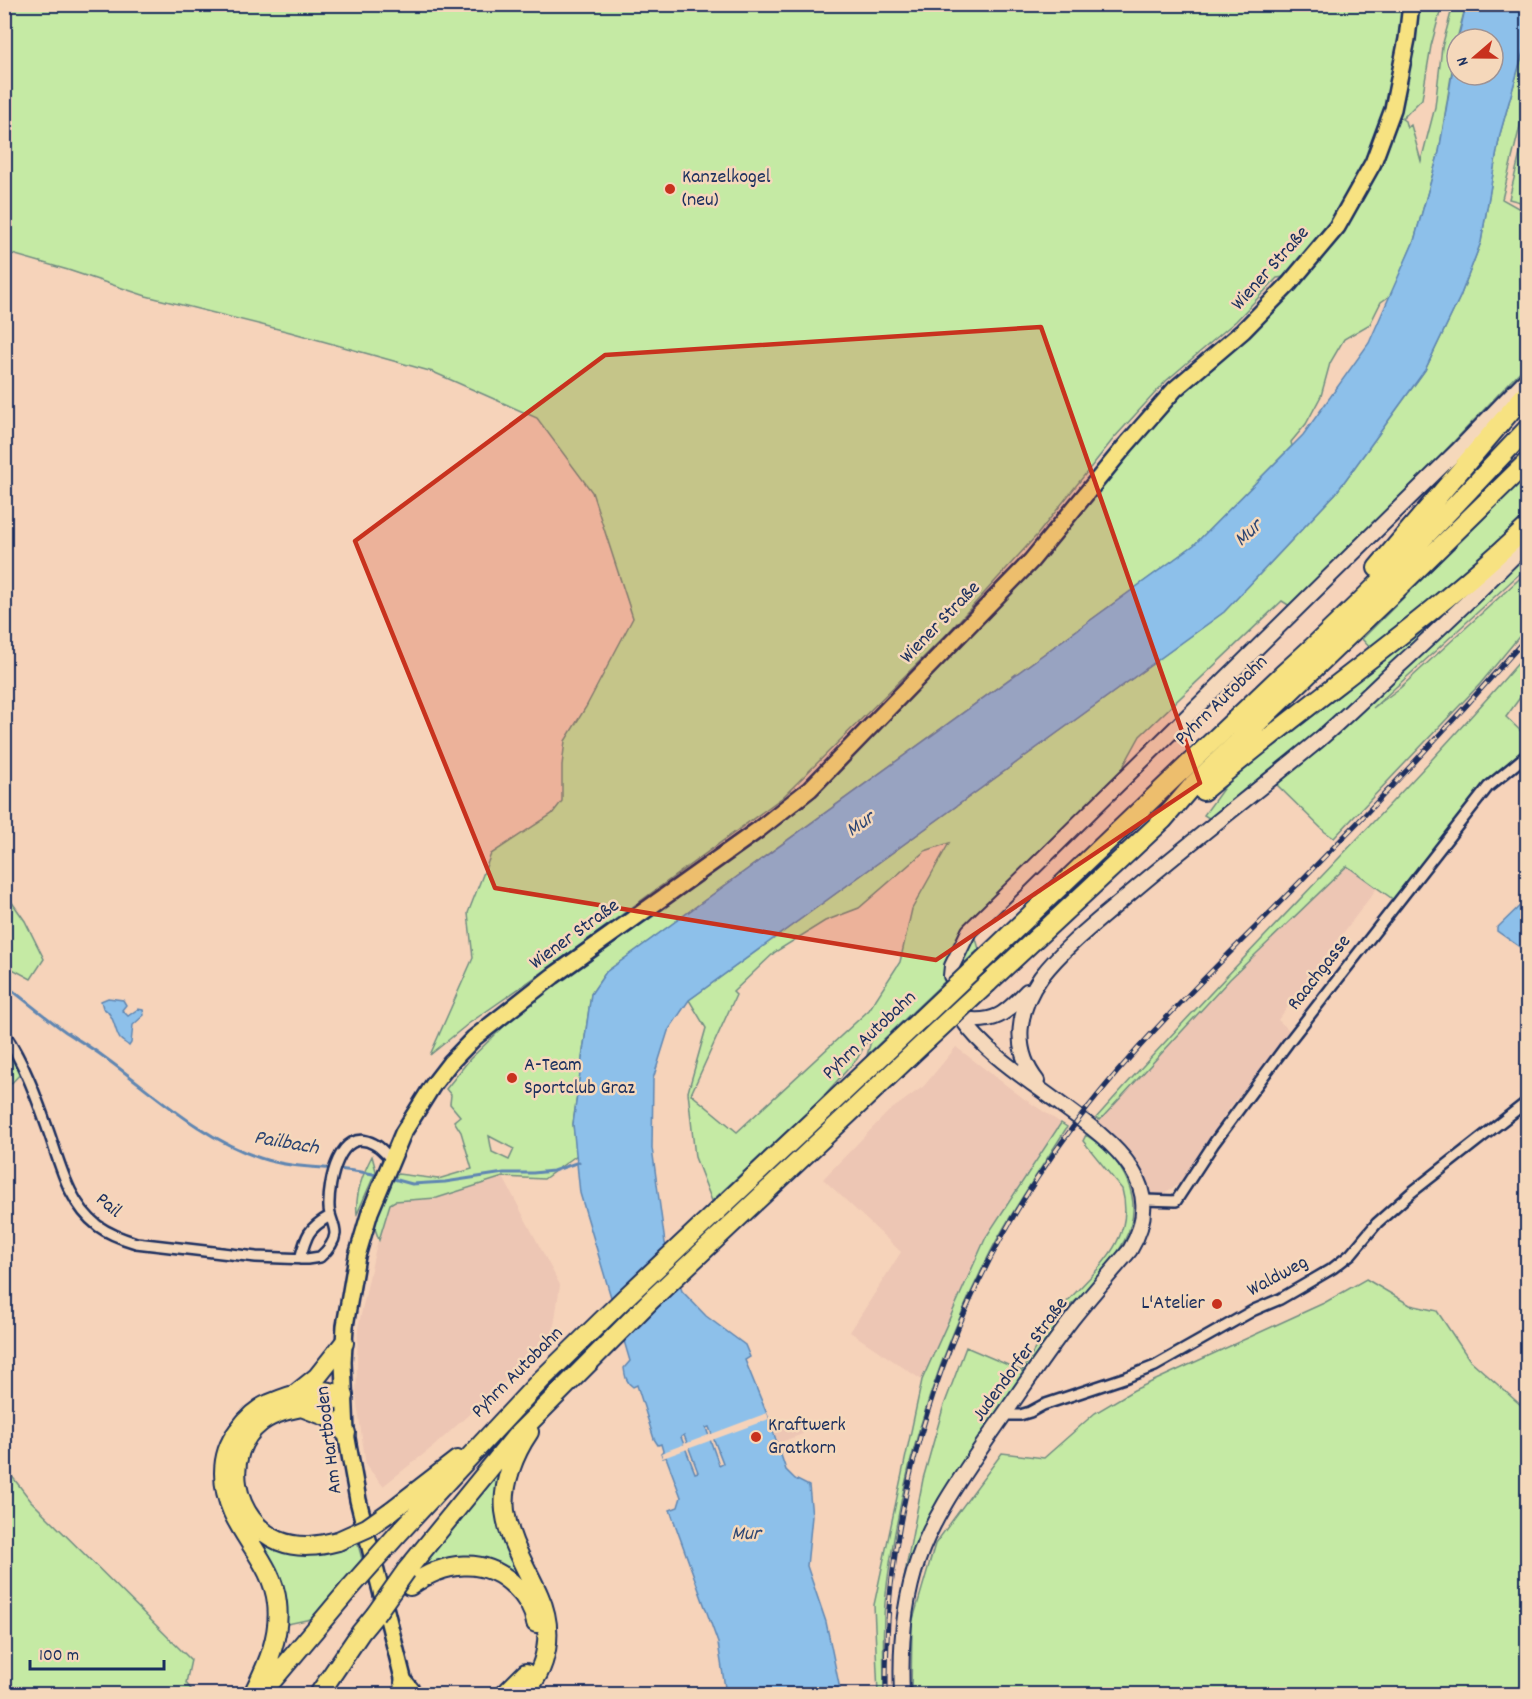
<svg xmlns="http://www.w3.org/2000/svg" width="1532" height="1699" viewBox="0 0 1532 1699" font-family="Dekko,sans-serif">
	<rect width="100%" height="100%" fill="#f6d3ba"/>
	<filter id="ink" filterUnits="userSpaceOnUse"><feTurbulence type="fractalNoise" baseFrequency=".0167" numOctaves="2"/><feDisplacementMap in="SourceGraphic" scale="12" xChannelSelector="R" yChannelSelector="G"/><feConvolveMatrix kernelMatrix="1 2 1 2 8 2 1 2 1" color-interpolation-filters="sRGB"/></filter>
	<g filter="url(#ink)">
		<path fill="#edc6b4" d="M1347,866L1377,888L1278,1020L1298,1038L1267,1082L1256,1075L1229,1109L1179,1184L1167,1191L1131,1229L1134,1206L1111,1153L1086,1135L1230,979Z
			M956,1047L1023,1098L1061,1123L986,1237L922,1380L850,1332L901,1252L823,1179L888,1112L924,1086Z
			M503,1177L560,1285L552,1339L434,1446L383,1486L366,1465L356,1397L358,1328L376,1247L390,1204L395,1201L437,1198Z
			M798,1420L803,1434L778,1443L773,1430Z"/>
		<path fill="#c5eaa4" stroke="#708c81" stroke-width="1.5" fill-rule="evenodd" d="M4,5H1411L1393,109L1337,227L1307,250L1284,277L1277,278L1236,321L1166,381L1114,438L1037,535L947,634L783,797L557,962L468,1024L430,1055L473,958L468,913L491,854L552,814L562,801V765L565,741L586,707L633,618L592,492L537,418L433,372L290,332L146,296L68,270L5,252Z
			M1417,5H1442L1431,46L1422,99L1402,119L1405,121L1407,128L1411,125L1421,161L1435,107L1442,47L1453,5H1466L1457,39L1439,152L1414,241L1391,295L1381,302L1370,324L1344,339L1330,363L1321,396L1306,424L1291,442L1292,446L1194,545L606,972L591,994L573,1124L577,1155L544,1179L503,1177L437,1198L395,1201L390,1204L379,1240L373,1223L391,1182L398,1174L438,1179L472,1169L461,1132L454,1121L460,1116L450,1104L451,1095L446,1089L470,1059L524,1007L836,771L1017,587L1094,497L1142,435L1180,395L1241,344L1281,303L1351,216L1364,195L1386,143ZM489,1136L514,1149L509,1160L492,1152Z
			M1527,38V98L1502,199L1527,213V364L1426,471L1290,606L1282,601L1140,736L1124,765L1132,778L975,935L979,949L867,1055L875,1027L857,1059L817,1103L712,1201L695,1157L688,1092L706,1028L689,1000L1224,612L1336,493L1425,370L1460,297L1481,242L1500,134ZM949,843L912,909L900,962L869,1010L737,1132L691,1094L736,995L733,992L775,952L825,921L859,908L925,851Z
			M1527,125V188L1524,203L1509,199Z
			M1527,475V515L1491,550L1371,649L1362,639Z
			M1527,553V567L1373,708L1400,688L1527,572V627L1480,684L1334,838L1325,832L1273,781L1474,603Z
			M1496,570L1336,718L1212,820L1204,815L1236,771Z
			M1527,653V688L1506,717L1527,737V746L1494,775L1468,804L1394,900L1347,866L1230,979L1100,1120L1096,1118C1236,960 1389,813 1527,653Z
			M4,891L25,921L44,959L31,979L7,966L5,967Z
			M4,1033L25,1069L5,1090H4Z
			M1061,1123L1067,1127C1042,1168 1013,1208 991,1251C934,1362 898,1479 885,1603C882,1633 884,1664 884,1694H878L874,1605L922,1380L986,1237Z
			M1086,1135C1094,1141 1105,1147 1111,1155C1154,1208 1128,1244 1089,1288C1075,1304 1061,1307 1057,1330L903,1584L923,1479L943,1408L966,1347L1022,1371C1033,1353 1043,1333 1055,1316C1086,1275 1138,1247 1122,1189L1083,1141Z
			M372,1156L376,1171L357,1214C355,1194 362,1175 372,1156Z
			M1366,1279L1410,1305L1437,1311L1469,1359L1524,1408L1527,1407V1694H911L912,1623L935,1544L1002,1453L1044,1458L1095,1413L1134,1390L1324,1303Z
			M234,1456L260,1536L357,1541L362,1559L311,1619L283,1625L248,1532Z
			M4,1466L31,1501L191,1660L186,1683L195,1694H5V1672L8,1664L4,1662Z
			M503,1467L502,1478L544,1624L534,1668L541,1634L499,1568L411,1577Z"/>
		<path fill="#8dc0ea" stroke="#5f86b2" stroke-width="1.5" fill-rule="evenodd" d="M1466,5H1527V38L1500,134L1481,242L1460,297L1425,370L1336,493L1224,612L689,1000L668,1031L653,1079L652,1148L665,1243L682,1291L706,1316L745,1345L750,1357L745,1360L769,1419L786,1470L795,1479L809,1486L812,1516L807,1566L826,1622L841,1694H726L718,1643L670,1510L678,1507L681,1497L666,1457L663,1458L661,1453L663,1451L661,1444L658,1445L654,1439L637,1385L633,1387C626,1382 625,1376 624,1368L630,1361L580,1193L573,1124L591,994L606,972L1194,545L1303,435L1369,343L1414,241L1439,152L1457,44V75H1493V39H1458ZM709,1427L723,1463L719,1465L706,1428ZM684,1435L698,1472L695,1473L681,1437Z
			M1527,899V952L1497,931V928Z
			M108,998L123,1000L126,1005L122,1010L128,1016L138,1009L143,1010L144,1015L133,1025L131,1043L129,1046C126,1043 123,1042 120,1039C114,1030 115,1015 103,1008L101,1001Z"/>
		<path fill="#f6d3ba" d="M767,1413L769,1419L663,1458L662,1455L661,1453Z"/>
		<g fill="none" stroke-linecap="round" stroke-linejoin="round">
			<path stroke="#5f86b2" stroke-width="3" d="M4,984C25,1000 45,1017 66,1032C78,1040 92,1048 104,1057C154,1093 200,1138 260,1158C298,1171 342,1165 381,1176
				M390,1178L412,1184L445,1182L504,1173H533L553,1171L579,1162"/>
			<g stroke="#1b2f5e" stroke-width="14">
				<path id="street" d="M4,1033C24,1063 36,1096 48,1130C60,1163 68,1203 98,1226C109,1234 123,1239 136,1243L256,1257L307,1259L320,1257C327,1251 334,1244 335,1234C335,1224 329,1217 329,1207C328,1184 339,1125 374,1144C381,1147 386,1155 392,1159
					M1144,1200L1176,1201L1214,1143L1288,1043L1488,787L1528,754
					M300,1259C306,1236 308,1228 330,1216
					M1005,1412L1010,1415H1020L1030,1412L1043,1405L1127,1377L1155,1366L1254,1310L1280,1299L1311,1281L1333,1268L1351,1254L1377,1223L1412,1192L1528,1101"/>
			</g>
			<g stroke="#1b2f5e" stroke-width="18">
				<path id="secondary" d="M951,976L952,966L969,931L1457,451L1528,377
					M962,1019C995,1024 1005,1014 1027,991
					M1037,1081C1011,1048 1018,1009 1041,977C1065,946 1098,921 1127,896C1190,842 1256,792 1320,739C1343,719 1365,698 1387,677C1435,633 1482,589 1528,542
					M902,1694C900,1649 903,1603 918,1560C933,1517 960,1479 985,1442C1014,1401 1041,1359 1072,1319C1090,1296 1111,1273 1130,1250C1170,1183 1112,1142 1063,1106C1029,1080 987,1055 962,1019"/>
			</g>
			<g stroke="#1b2f5e" stroke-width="20">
				<path id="primary" d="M407,1694L358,1500L346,1433L343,1362L345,1326L357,1256L370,1212L403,1133L433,1085L450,1063L474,1038L553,976L758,830L810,789L1031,561L1126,445L1175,389L1243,331L1289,284L1337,227L1373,163L1393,109L1407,39L1411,4"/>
			</g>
			<g stroke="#1b2f5e" stroke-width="22">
				<path id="highway" d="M1377,568L1528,391
					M1203,791C1309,701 1427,623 1528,526
					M982,961L1283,674C1369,597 1449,512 1528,428
					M988,983L1163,820L1193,785L1395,591L1528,461
					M297,1393L317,1377L344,1343
					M304,1408L328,1417L346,1433
					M391,1511L457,1460
					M397,1535L541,1380L626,1297L921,1019
					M338,1541C319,1546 299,1549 279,1541C234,1522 219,1454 261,1422C282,1406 317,1407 344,1396
					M406,1571L517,1435L651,1300L927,1040
					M410,1586C443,1562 485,1555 516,1587C526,1596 534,1610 536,1623
					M404,1683L413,1694
					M253,1694C267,1666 281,1636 277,1603C272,1555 224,1527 224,1473C224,1457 228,1444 238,1431C246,1420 256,1409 269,1404C293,1394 318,1385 344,1396
					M261,1694L350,1588
					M319,1694L361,1632L375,1615
					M505,1694L526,1673
					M522,1694C549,1670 554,1629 539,1596C527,1568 509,1543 505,1511C502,1484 514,1454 529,1432"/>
			</g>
			<use href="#street" stroke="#f5d8bb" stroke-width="9"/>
			<use href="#secondary" stroke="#f5d8bb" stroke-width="14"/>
			<use href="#primary" stroke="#f7e281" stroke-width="15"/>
			<use href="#highway" stroke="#f7e281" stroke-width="18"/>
			<g stroke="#1b2f5e" stroke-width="5">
				<path id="rail" d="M886,1694C886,1658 887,1622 891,1586C909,1423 972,1262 1070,1131C1135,1043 1216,968 1292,890C1373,808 1452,723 1528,636"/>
			</g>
			<use href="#rail" stroke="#f5d8bb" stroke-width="3" stroke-dasharray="9" stroke-linecap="butt"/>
			<g stroke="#1b2f5e" stroke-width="22" stroke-linecap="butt">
				<path id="highway-bridge" d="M921,1019L982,961
					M927,1040L988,983
					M338,1541L367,1528L391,1511
					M350,1588L397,1535
					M375,1615L406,1571"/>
			</g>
			<use href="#highway-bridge" stroke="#f7e281" stroke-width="18"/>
		</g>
	</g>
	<path fill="#c8321e" fill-opacity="0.2" stroke="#c8321e" stroke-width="4.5" stroke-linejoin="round" d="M1041,327L1200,783L936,960L495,888L355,541L605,355Z"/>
	<g fill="#c8321e" stroke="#f5d8bb" stroke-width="2">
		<circle cx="670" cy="189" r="6"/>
		<circle cx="512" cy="1078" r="6"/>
		<circle cx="1217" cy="1304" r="6"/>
		<circle cx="756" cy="1437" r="6"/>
	</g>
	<g text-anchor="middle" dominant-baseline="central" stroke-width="5" stroke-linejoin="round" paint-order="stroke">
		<g font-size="20" fill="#1b2f5e" stroke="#f5d8bb" text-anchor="start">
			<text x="682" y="178">Kanzelkogel<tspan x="682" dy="23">(neu)</tspan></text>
			<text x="524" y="1066">A-Team<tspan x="524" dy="23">Sportclub Graz</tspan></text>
			<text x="1205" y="1304" text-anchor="end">L'Atelier</text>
			<text x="768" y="1426">Kraftwerk<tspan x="768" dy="23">Gratkorn</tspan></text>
		</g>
		<g font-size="20" fill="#1b2f5e" stroke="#f5d8bb">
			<text transform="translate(1271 269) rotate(-48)">Wiener Straße</text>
			<text transform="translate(941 623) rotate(-46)">Wiener Straße</text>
			<text transform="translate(1222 701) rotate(-44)">Pyhrn Autobahn</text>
			<text transform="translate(575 935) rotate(-36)">Wiener Straße</text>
			<text transform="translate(1320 973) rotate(-52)">Raachgasse</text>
			<text transform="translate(870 1036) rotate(-43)">Pyhrn Autobahn</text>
			<text transform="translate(108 1206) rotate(40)">Pail</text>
			<text transform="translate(1278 1277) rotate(-28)">Waldweg</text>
			<text transform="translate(1021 1360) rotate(-54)">Judendorfer Straße</text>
			<text transform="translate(518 1373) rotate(-45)">Pyhrn Autobahn</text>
			<text transform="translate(330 1440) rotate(-97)">Am Hartboden</text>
		</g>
		<g font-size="21" font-style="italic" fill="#2c4573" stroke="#f5d8bb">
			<text transform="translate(1249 534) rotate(-43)">Mur</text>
			<text transform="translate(861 825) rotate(-35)">Mur</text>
			<text transform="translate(286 1144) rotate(10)">Pailbach</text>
			<text x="746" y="1535">Mur</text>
		</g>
	</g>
	<rect width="1532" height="1699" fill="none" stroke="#f5d8bb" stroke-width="24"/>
	<rect x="12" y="12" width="1508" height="1675" fill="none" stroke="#1b2f5e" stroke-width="2" filter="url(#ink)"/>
	<g transform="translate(1475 57) rotate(250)"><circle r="28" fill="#f5d8bb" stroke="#9e9496" stroke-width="1.5"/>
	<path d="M0-4.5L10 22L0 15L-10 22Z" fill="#c8321e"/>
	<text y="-9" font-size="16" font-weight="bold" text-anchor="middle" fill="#1b2f5e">N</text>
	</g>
	<path d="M30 1660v9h134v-9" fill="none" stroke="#1b2f5e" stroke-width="3"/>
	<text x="39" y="1660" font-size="18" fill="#1b2f5e" stroke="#f5d8bb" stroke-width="4.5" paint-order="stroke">100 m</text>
</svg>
